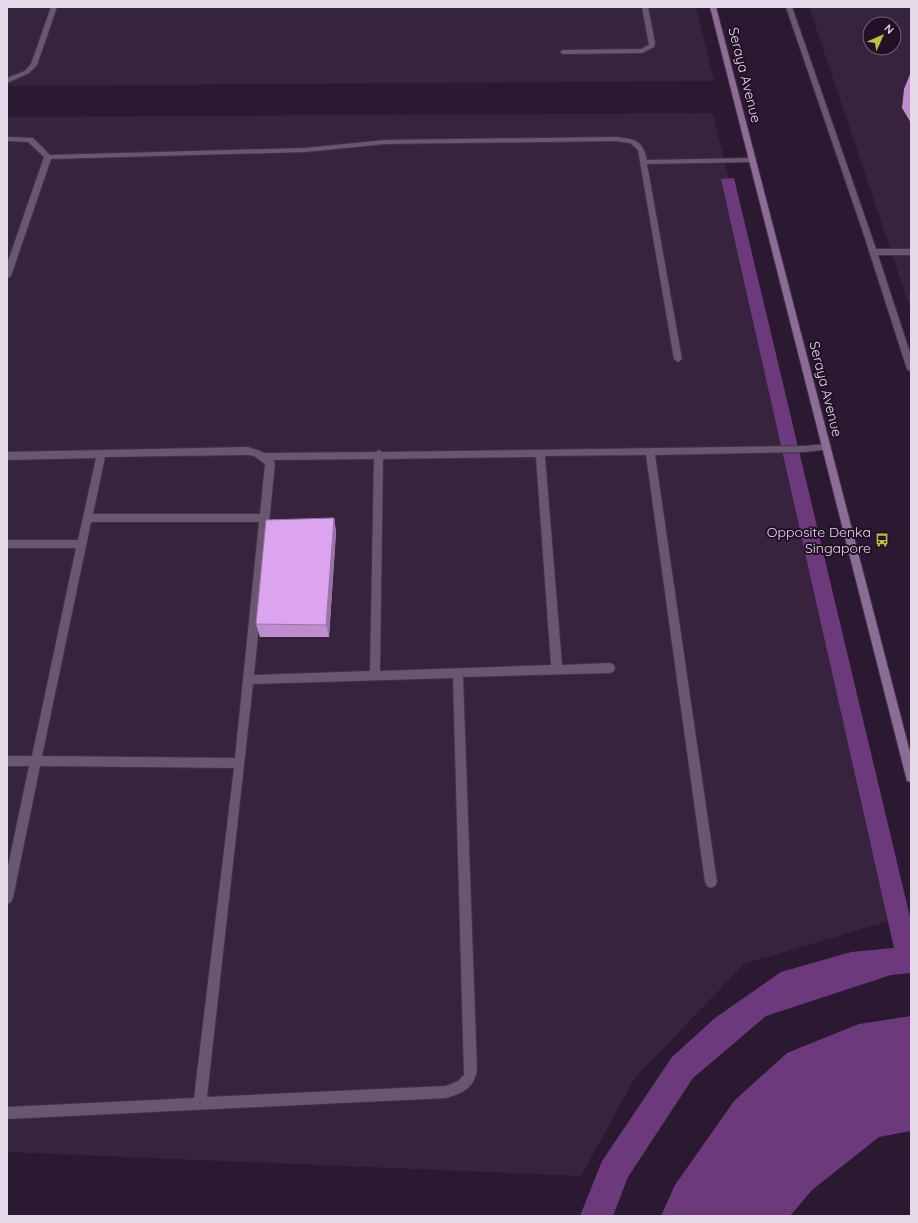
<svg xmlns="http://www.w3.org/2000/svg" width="918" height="1223" viewBox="0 0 918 1223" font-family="Quicksand,sans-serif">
	<rect width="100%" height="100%" fill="#2a1930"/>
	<path fill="#38233e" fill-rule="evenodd" d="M7,7H696L714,81L7,86Z
		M809,7H911V311ZM870,24H894V48H870Z
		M713,113L906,916L744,964L635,1078L581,1176L7,1152V117Z"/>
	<path fill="#6c397c" d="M734,178L911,921V973L891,975L766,1016L693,1078L628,1177L613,1216H580L602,1161L672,1057L715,1018L781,972L851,952L894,948L721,179Z
		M911,1016V1131L879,1137L812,1190L790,1216H661L675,1185L734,1101L787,1053L859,1024Z"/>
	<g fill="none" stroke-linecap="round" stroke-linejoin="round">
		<g stroke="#413346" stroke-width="2">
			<path id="lane" d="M51,7H57L37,65L29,73L7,83V78L25,71L31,64Z
				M642,7H648L655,43L654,47L642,53L563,54L560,52L563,50L641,49L649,45Z
				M786,7H792L876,249H911V255H878L911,356V372L907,369L863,232Z
				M7,137L33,138L50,155L305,148L385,140L615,137C633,139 643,139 647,160L752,158L756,160L752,162L647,164L682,359L678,362L674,359L638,150L630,143L615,141L385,144L305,152L51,159L11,276L7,279V264L44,157L28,142L7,141Z
				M826,444L829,445L831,447L829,449L805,452L655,455L717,882L715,886L711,888L707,886L705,882L646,455L545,456L562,665L610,663L614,665L615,668L614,671L610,673L463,677L477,1070C474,1088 463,1093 446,1098L7,1119V1107L194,1098L234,768L40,766L13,898L11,902L7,904V871L29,766H7V756H32L76,548H7V540H78L96,458L7,460V452L248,447L260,451L264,453L376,452L379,450L382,452L805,446ZM248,455L254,456L265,464L260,514H93L105,457ZM536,457L551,665L380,671L383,459ZM374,459L370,671L254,675L275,463L273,460ZM91,522H259L235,758L42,756ZM453,678L464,1075L458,1081L446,1086L207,1097L253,684Z"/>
		</g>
		<g stroke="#413346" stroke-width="2">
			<path id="secondary" d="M710,7H716L911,756V782L907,781L906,777Z"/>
		</g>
		<use href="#lane" fill="#6a5671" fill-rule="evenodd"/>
		<use href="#secondary" fill="#8b6d95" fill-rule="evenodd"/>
	</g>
	<path fill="#bd8dce" d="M911,72V123L902,108L904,89Z
		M334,518L336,532L329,637H260L256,624Z"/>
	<path fill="#9a73a7" d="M334,518L336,532L329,637L326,625Z"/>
	<path fill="#dca4ef" stroke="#9a73a7" d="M334,518L326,625L256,624L266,520Z"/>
	<defs>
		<g id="bus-bare" transform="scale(1.08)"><path d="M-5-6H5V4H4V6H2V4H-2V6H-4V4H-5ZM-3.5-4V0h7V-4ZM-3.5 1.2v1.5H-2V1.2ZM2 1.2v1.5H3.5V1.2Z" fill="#c1bd40" stroke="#211026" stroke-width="2.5" paint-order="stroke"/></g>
	</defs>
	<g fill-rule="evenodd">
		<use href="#bus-bare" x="882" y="540"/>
	</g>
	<g text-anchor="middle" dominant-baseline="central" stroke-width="4" stroke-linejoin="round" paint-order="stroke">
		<g font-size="14" fill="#e5d9e9" stroke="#211026">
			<text transform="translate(745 75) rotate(76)">Seraya Avenue</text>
			<text transform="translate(826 389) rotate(76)">Seraya Avenue</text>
		</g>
		<g font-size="14" fill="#e5d9e9" stroke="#211026" text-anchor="end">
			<text x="871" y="532">Opposite Denka<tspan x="871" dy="16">Singapore</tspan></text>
		</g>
	</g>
	<rect width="918" height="1223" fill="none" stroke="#e5d9e9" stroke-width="16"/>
	<g transform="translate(882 36) rotate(45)"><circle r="19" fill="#211026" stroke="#6f6074"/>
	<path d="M0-3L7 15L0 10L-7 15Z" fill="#c1bd40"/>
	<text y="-6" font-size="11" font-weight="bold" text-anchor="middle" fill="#e5d9e9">N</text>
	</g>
</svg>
